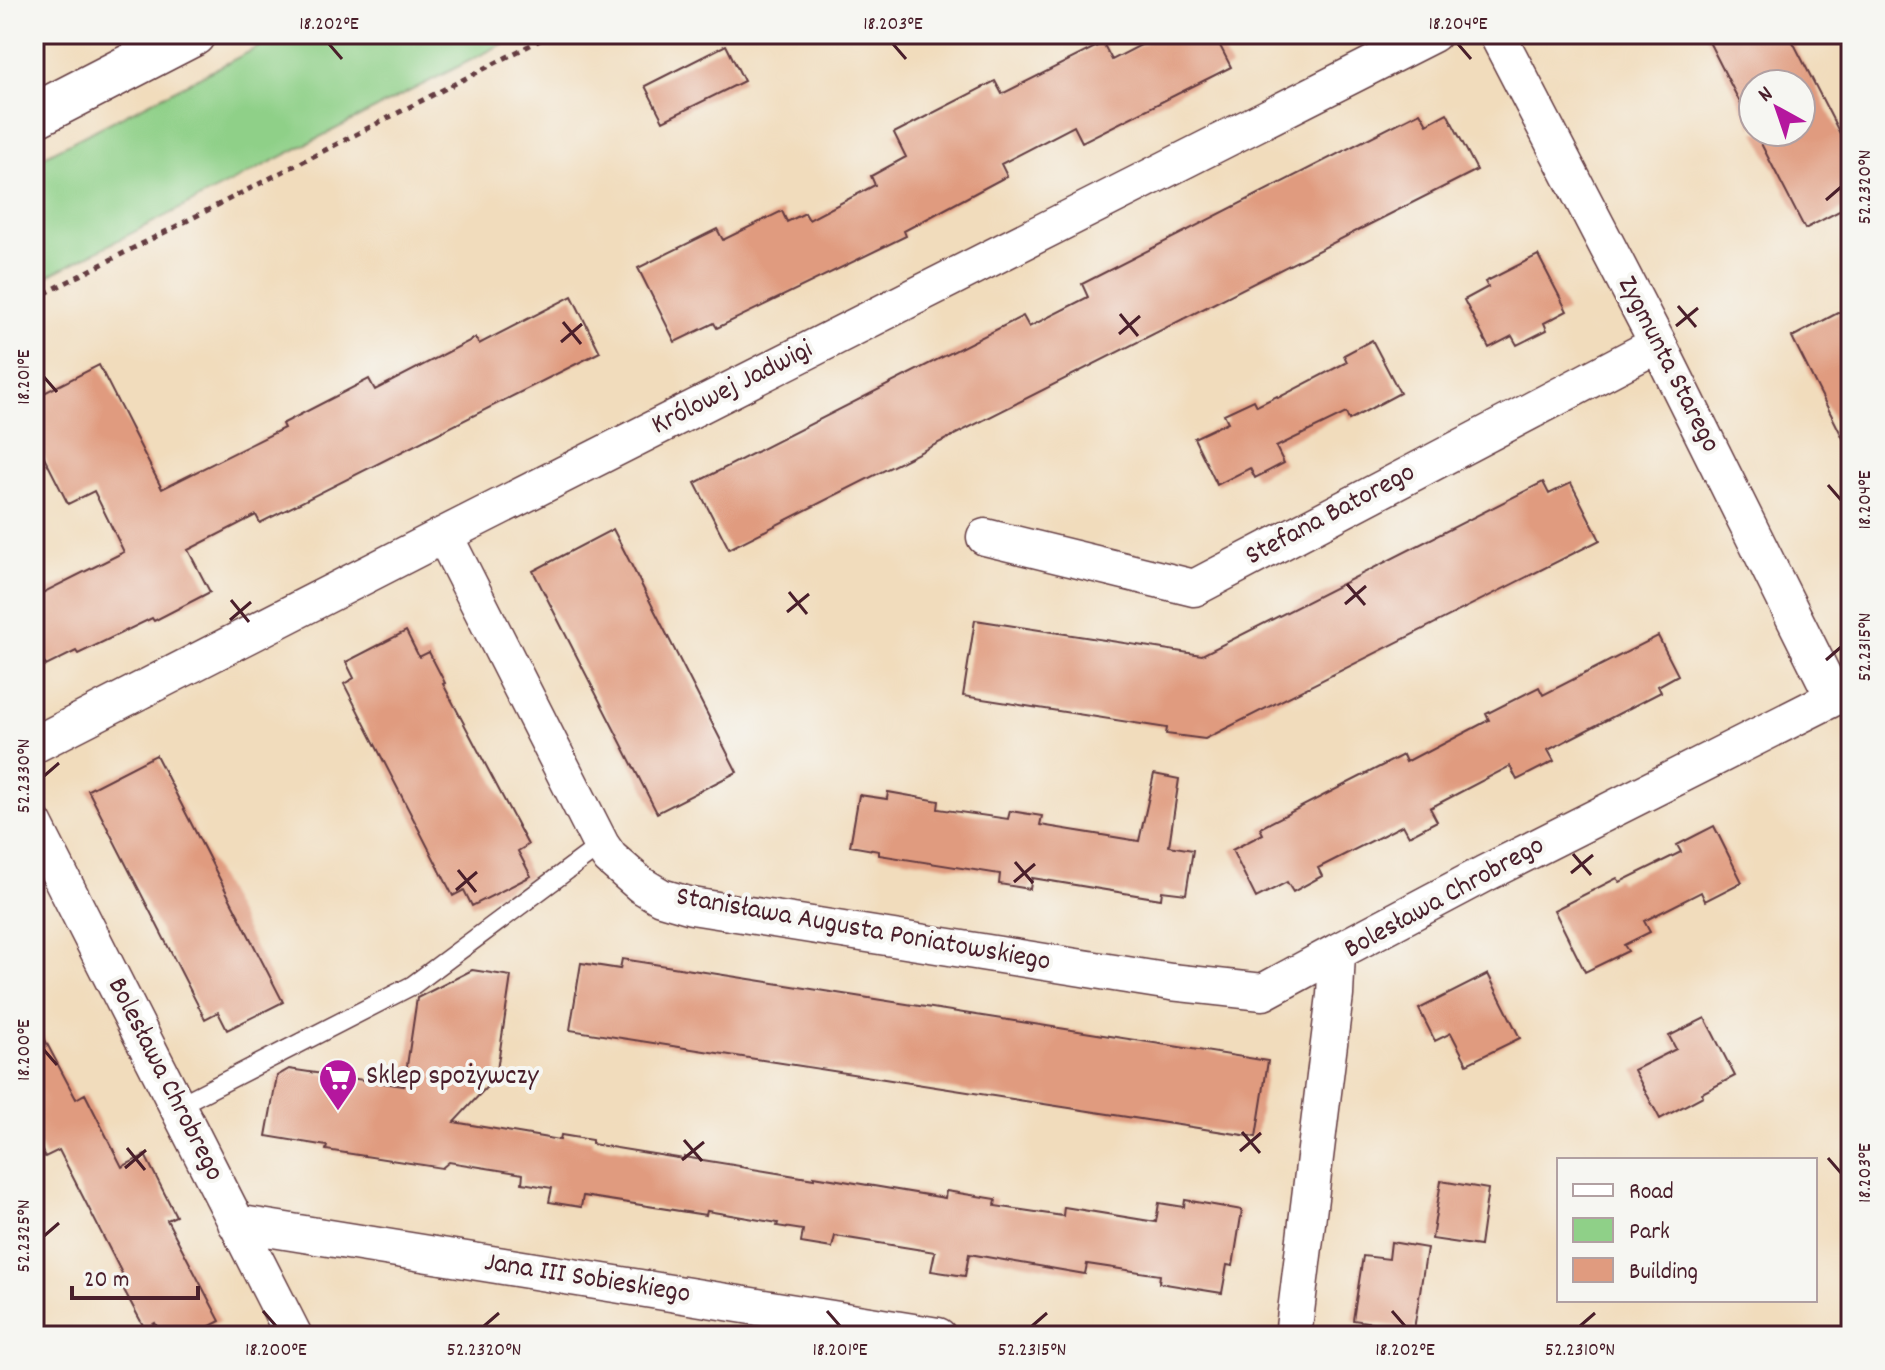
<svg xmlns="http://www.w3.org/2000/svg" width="1885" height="1370" viewBox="0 0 1885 1370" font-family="Dekko,sans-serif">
	<rect width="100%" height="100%" fill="#f6f6f2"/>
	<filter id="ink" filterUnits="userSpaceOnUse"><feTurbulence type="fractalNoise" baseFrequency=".0125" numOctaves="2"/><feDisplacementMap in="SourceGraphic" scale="16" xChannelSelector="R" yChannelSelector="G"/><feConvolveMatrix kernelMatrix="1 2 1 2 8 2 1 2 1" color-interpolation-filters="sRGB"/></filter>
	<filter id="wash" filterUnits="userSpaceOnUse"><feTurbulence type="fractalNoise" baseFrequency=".006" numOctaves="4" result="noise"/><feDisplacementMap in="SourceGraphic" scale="32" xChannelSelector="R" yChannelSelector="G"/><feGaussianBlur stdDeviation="1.8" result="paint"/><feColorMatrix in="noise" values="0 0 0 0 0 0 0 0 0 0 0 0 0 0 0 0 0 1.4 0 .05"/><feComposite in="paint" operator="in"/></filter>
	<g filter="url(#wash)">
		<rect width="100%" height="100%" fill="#f1dcbc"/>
		<path fill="#8fd088" stroke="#6c785a" stroke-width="2" d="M284,34H522L34,283V161Z"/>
		<g id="blocks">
			<path fill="#e09b7f" d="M1162,34H1214L1231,67L1082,142L1074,126L1001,164L1007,176L904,231L906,236L717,328L714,323L675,342L638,268L717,229L723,240L782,211L787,222L805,213L809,220L875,185L871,176L906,157L894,133L995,81L1002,94L1103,43L1112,60Z
				M1705,34H1789L1851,155V205L1805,229L1755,132H1801V84H1753V128Z
				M726,45L744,81L663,121L645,86Z
				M1420,112L1427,124L1447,113L1477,170L729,549L695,483L1023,316L1029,327L1088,297L1082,284Z
				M1538,255L1567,311L1544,323L1547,330L1517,345L1512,336L1489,348L1464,300L1488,287L1485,282Z
				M572,296L600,352L260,523L256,515L188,550L210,592L154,621L152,618L78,654L76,651L46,666L34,643V597L124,552L94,491L68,504L34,437V398L99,365L162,489L284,428L282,424L369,379L375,390L475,338L479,344Z
				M1851,306V454L1792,337Z
				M1372,340L1400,393L1349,420L1346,413L1276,447L1284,463L1255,478L1250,468L1217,485L1194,438L1228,422L1224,414L1254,400L1257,406L1277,396L1278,398L1347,362L1344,355Z
				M1543,482L1549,494L1571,483L1600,540L1205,739L1166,734L1167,728L963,696L975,620L1202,655Z
				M613,529L737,772L657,813L533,571Z
				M406,631L419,657L429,652L445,683L443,684L528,845L518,851L531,876L472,906L464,890L453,896L344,684L354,678L346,662Z
				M1658,636L1678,675L1658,686L1661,692L1548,750L1554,761L1517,780L1510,766L1430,808L1437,821L1409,836L1403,825L1318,868L1322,876L1293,892L1287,882L1256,898L1232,850L1263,834L1260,828L1403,755L1406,762L1425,752L1426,753L1489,720L1486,714L1539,687L1543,695Z
				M156,755L283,1002L227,1030L218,1012L205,1019L88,790Z
				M1154,774L1179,779L1169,846L1193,850L1186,894L1162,891L1161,899L1032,878L1030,889L999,884L1000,874L879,855V851L850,846L859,795L887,799L888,792L939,801L938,809L1008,819L1010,811L1042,816L1040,825L1139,841Z
				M1714,826L1742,882L1705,901L1701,892L1644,921L1650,932L1624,945L1628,951L1585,972L1554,910L1617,878L1620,882L1681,852L1677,845Z
				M622,959L1268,1061L1256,1137L570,1030L581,963L620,969Z
				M472,970L511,976L496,1077L454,1122L560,1140L561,1135L592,1140V1144L684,1159V1157L740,1166V1167L814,1179V1176L945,1198L946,1191L996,1199L995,1206L1063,1216L1064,1207L1156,1222L1159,1203L1184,1207L1185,1200L1242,1210L1233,1266L1227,1265L1222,1293L1159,1283L1160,1275L1087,1264L1085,1274L969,1254L965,1276L931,1271L935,1252L835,1236L832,1248L801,1243L803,1230L777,1226L778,1223L707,1211L706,1215L583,1196L581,1207L549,1202L552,1188L522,1183L523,1174L449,1162L442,1168L326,1150L327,1146L266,1136L277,1076L289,1069L404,1086L417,998Z
				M1488,974L1520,1038L1467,1064L1451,1033L1435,1041L1419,1009Z
				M1705,1018L1735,1076L1702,1093L1703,1096L1660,1119L1634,1070L1676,1049L1669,1036Z
				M34,1019L76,1099L85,1094L122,1167L145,1155L176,1216L167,1220L220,1321L191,1336H162L155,1323L145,1329L123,1288L128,1285L59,1150L45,1157L34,1136Z
				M1441,1181L1488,1189L1480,1246L1432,1239Z
				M1391,1242L1427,1248L1414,1329L1353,1320L1363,1256L1389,1259Z"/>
		</g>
	</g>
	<g filter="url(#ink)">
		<use href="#blocks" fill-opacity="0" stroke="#633b41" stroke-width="2"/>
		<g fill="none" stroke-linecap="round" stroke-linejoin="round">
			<g stroke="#633b41" stroke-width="21">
				<path id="service" d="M177,1106L413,985L601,845"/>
			</g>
			<g stroke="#633b41" stroke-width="39">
				<path id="minor" d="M1497,34L1658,344L1834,698
					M444,535L601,845L610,858L641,885L661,897L692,906L1171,982L1263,992L1337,952
					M985,537L1194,588L1658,344
					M34,745L444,535L1433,34
					M34,824L294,1336
					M236,1223L938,1336
					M1293,1336L1335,995L1337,952L1486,873L1851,689"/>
			</g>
			<g stroke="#633b41" stroke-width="47">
				<path id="primary" d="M34,116L193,34"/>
			</g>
			<path stroke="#633b41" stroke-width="5" stroke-dasharray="6 6" stroke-linecap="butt" d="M521,34L527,47
				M34,299L552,34"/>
			<use href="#service" stroke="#fff" stroke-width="18"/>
			<use href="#minor" stroke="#fff" stroke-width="36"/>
			<use href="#primary" stroke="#fff" stroke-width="44"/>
		</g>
	</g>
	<path fill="none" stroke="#4a1f2b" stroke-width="3" d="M329,44L342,59M893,44L906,59M1458,44L1471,59M1826,200L1841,187M1678,306L1696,327M1120,314L1138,336M563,322L581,344M1676,326L1698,308M1119,334L1140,316M561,342L582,324M44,377L57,392M1828,485L1841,500M1347,584L1365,605M789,592L807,614M231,600L249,622M1345,604L1366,586M787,612L809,594M230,620L251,602M1826,660L1841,647M44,776L59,763M1573,854L1591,875M1015,862L1033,883M458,870L476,892M1571,873L1593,855M1014,882L1035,864M456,890L477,872M44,1050L57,1065M1242,1132L1260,1153M684,1140L702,1161M127,1148L145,1170M1240,1151L1261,1133M1828,1158L1841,1173M682,1160L704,1142M125,1168L146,1150M44,1236L59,1223M263,1311L276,1326M827,1311L840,1326M1392,1311L1405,1326M484,1326L499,1313M1032,1326L1047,1313M1580,1326L1595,1313"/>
	<defs>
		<g id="supermarket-pin" transform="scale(2)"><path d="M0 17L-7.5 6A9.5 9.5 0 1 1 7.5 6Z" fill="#b5179e" stroke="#f6f6f2"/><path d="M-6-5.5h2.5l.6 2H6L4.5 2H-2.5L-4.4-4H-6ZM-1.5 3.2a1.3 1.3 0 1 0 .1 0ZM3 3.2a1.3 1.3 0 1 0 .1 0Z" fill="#fff"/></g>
	</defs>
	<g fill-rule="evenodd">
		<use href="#supermarket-pin" x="338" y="1078"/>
	</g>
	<g text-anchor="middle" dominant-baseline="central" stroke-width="8" stroke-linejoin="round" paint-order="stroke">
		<g font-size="28" fill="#4a1f2b" stroke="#f6f6f2">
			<text transform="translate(1667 365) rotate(63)">Zygmunta Starego</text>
			<text transform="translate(733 389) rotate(-27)">Królowej Jadwigi</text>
			<text transform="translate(1331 516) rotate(-28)">Stefana Batorego</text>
			<text transform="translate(1445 899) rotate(-29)">Bolesława Chrobrego</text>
			<text transform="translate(863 931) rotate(10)">Stanisława Augusta Poniatowskiego</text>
			<text transform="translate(164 1080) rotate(63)">Bolesława Chrobrego</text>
			<text transform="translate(587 1280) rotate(9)">Jana III Sobieskiego</text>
		</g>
		<g font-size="28" fill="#4a1f2b" stroke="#f6f6f2" text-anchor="start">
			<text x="366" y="1078">Sklep spożywczy</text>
		</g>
	</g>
	<rect width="1885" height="1370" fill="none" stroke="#f6f6f2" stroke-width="88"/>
	<rect x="1557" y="1158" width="260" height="144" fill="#f6f6f2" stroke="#b1a0a2" stroke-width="2"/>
	<rect x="1573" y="1184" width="40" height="12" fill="#ffffff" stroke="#b1a0a2" stroke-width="2"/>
	<text x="1629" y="1198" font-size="24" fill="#4a1f2b">Road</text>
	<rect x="1573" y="1218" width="40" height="24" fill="#8fd088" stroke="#b1a0a2" stroke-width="2"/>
	<text x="1629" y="1238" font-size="24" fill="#4a1f2b">Park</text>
	<rect x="1573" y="1258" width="40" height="24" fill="#e09b7f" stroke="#b1a0a2" stroke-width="2"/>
	<text x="1629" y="1278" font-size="24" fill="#4a1f2b">Building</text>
	<g transform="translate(1777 108) rotate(320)"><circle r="38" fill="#f6f6f2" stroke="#b1a0a2" stroke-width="2"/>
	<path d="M0-6L14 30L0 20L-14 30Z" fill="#b5179e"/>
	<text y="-12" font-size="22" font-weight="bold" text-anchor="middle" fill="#4a1f2b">N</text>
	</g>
	<path d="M72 1286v12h126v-12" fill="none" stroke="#4a1f2b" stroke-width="4"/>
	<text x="84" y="1286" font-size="24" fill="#4a1f2b" stroke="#f6f6f2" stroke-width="6" paint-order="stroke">20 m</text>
	<rect x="44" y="44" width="1797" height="1282" fill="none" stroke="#4a1f2b" stroke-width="3"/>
	<g font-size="20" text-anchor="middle" fill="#4a1f2b">
		<text x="329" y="29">18.202°E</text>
		<text x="893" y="29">18.203°E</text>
		<text x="1458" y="29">18.204°E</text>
		<text transform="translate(1863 187) rotate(-90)" y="7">52.2320°N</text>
		<text transform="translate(22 377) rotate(-90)" y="7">18.201°E</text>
		<text transform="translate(1863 500) rotate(-90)" y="7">18.204°E</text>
		<text transform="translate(1863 647) rotate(-90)" y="7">52.2315°N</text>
		<text transform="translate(22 776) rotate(-90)" y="7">52.2330°N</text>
		<text transform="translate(22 1050) rotate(-90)" y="7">18.200°E</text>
		<text transform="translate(1863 1173) rotate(-90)" y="7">18.203°E</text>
		<text transform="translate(22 1236) rotate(-90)" y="7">52.2325°N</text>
		<text x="276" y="1355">18.200°E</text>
		<text x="484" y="1355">52.2320°N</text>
		<text x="840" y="1355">18.201°E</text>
		<text x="1032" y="1355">52.2315°N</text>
		<text x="1405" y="1355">18.202°E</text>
		<text x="1580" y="1355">52.2310°N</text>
	</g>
</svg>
